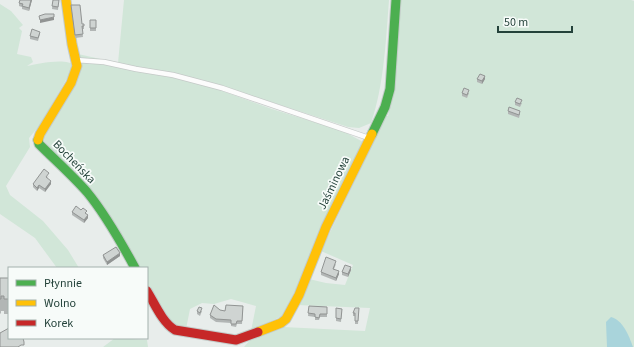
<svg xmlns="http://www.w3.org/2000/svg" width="634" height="347" viewBox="0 0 634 347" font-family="'Source Sans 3',sans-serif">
	<rect width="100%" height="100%" fill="#e8edeb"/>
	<path fill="#d1e6d8" d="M124,0H389C386,39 384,86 371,123L359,128L348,127L200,79L195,81L272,109L343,131L363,142L284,315L251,331L256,306L231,299L214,304L202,303L190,309L186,329L175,327L147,286V268H137L43,139L76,80L82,63L78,54L118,63Z
		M401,0H631L634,1V347H244L251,339L283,327L365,331L370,308L297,305L309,279L326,283L345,285L353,265L321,251L386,116H388L394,89Z
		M0,4L11,11L23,25L19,28L22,31L17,54L31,57L33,62L27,66C37,64 68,57 74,66L40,125L29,138L30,147L6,186L10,195L43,221L68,250L79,268H57L35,238L0,214Z
		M115,338L147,340L148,347H103Z"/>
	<path fill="#a9d4db" d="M611,317C623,320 629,336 633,347H607L606,322Z"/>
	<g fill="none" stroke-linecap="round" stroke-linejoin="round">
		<g stroke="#c5cac8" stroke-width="6">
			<path id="lane" d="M76,60L104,62L136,69L173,75L222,88L369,138"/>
		</g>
		<g stroke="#c3cbc8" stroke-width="11">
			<path id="fast" d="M372,134L385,107L390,89L396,0
				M38,140L39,144C55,160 72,175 87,192C106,215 121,242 135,268"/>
		</g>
		<g stroke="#c3cbc8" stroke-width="11">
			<path id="slow" d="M38,140L40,134L71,83L77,66L72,44L66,0
				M258,332L281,323L286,319L299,295L326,227L372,134"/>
		</g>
		<g stroke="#c3cbc8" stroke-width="11">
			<path id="jam" d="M147,291C155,304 162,322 175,330L236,340L258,332"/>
		</g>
		<use href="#lane" stroke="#fcfcfc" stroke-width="4.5"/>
		<use href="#fast" stroke="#4caf50" stroke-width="9"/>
		<use href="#slow" stroke="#ffc107" stroke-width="9"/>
		<use href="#jam" stroke="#c62828" stroke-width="9"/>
	</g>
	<path fill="#b2b6b5" d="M32,0L29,11L22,9V7L19,6V3Z
		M53,0H59L58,10L52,9Z
		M71,5L82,24H84V29H82L83,37L75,38Z
		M90,20H96V31H90Z
		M40,34L38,41L30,39V36Z
		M477,79H485L482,84L477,82Z
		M462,93H469L467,98L462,96Z
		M515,102L522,103L520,107L515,105Z
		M508,111L520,114L519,118L508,114Z
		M49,176L47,178L51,184L45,192L39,188L37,191L33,187V184Z
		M72,212L87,214L88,218L84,223L72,215Z
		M103,255L120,256L107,265L103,258Z
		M336,264L334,269L339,274L336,281L321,275V272Z
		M351,270L348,277L342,275V272Z
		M0,278H9V314H4V311H1V314L0,313Z
		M243,306L242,324H237L236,327L231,326V323L216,322L210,318V315L220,310L225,311Z
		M309,306L327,307V317H320L319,320H315V317L308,316Z
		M336,308L342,309L341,322L336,321Z
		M359,308L358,324H355V316H353V313Z
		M197,311H202L200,316L197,314Z"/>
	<path fill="#919493" d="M31,0H32L29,11V8Z
		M54,17V20L40,23V20Z
		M485,76V79L482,84V81Z
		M51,181V184L45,192V189Z
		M39,185V188L37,191V188Z
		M88,215V218L84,223V220Z
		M120,253V256L107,265V262Z
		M351,267V270L348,277V274Z
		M339,271V274L336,281V278Z"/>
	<path fill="#cfd4d2" stroke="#919493" d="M20,0H31L29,8L22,6L23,4L19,3Z
		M53,0H59L58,7L52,6Z
		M71,5H80L82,24H84V26H82L83,34L75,35Z
		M45,14H54V17L40,20L39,16Z
		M90,20H96V28H90Z
		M32,29L40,32L38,38L30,36Z
		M480,74L485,76L482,81L477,79Z
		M464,88L469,90L467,95L462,93Z
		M517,98L522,100L520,104L515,102Z
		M509,107L520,111L519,115L508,111Z
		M44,169L49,173L46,177L51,181L45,189L39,185L37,188L33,184Z
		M76,206L81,210L83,208L87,211L85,213L88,215L84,220L72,212Z
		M116,247L120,253L107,262L103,255Z
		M326,257L336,261L333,269L339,271L336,278L321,272Z
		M345,265L351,267L348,274L342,272Z
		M0,278H9V299H4V296H1V299H0Z
		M214,305L220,310L225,311L226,305L243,306L242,321H237L236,324H231V320L216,319L210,315Z
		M309,306L327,307V314H320L319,318L315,317V314L308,313Z
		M199,307L202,308L200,313L197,311Z
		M336,308L342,309L341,319L336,318Z
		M355,308H359L358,321H355V313H353Z
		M9,328V338H23L24,342V345H21L18,347H0V333Z"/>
	<g text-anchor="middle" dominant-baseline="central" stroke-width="3.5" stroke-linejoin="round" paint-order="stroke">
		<g font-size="12" fill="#24423a" stroke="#f7fbf9">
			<text transform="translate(74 162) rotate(46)">Bocheńska</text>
			<text transform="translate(334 183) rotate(-64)">Jaśminowa</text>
		</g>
	</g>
	<rect x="8" y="267" width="140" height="72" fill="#f7fbf9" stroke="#a3b1ad"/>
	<rect x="16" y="280" width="20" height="6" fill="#4caf50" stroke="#a3b1ad"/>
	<text x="44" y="287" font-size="12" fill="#24423a">Płynnie</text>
	<rect x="16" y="300" width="20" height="6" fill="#ffc107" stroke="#a3b1ad"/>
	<text x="44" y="307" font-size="12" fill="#24423a">Wolno</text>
	<rect x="16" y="320" width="20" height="6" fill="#c62828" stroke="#a3b1ad"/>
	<text x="44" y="327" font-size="12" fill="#24423a">Korek</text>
	<path d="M498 26v6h74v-6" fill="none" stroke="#24423a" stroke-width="2"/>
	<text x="504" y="26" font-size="12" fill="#24423a" stroke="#f7fbf9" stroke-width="3" paint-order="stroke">50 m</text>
</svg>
